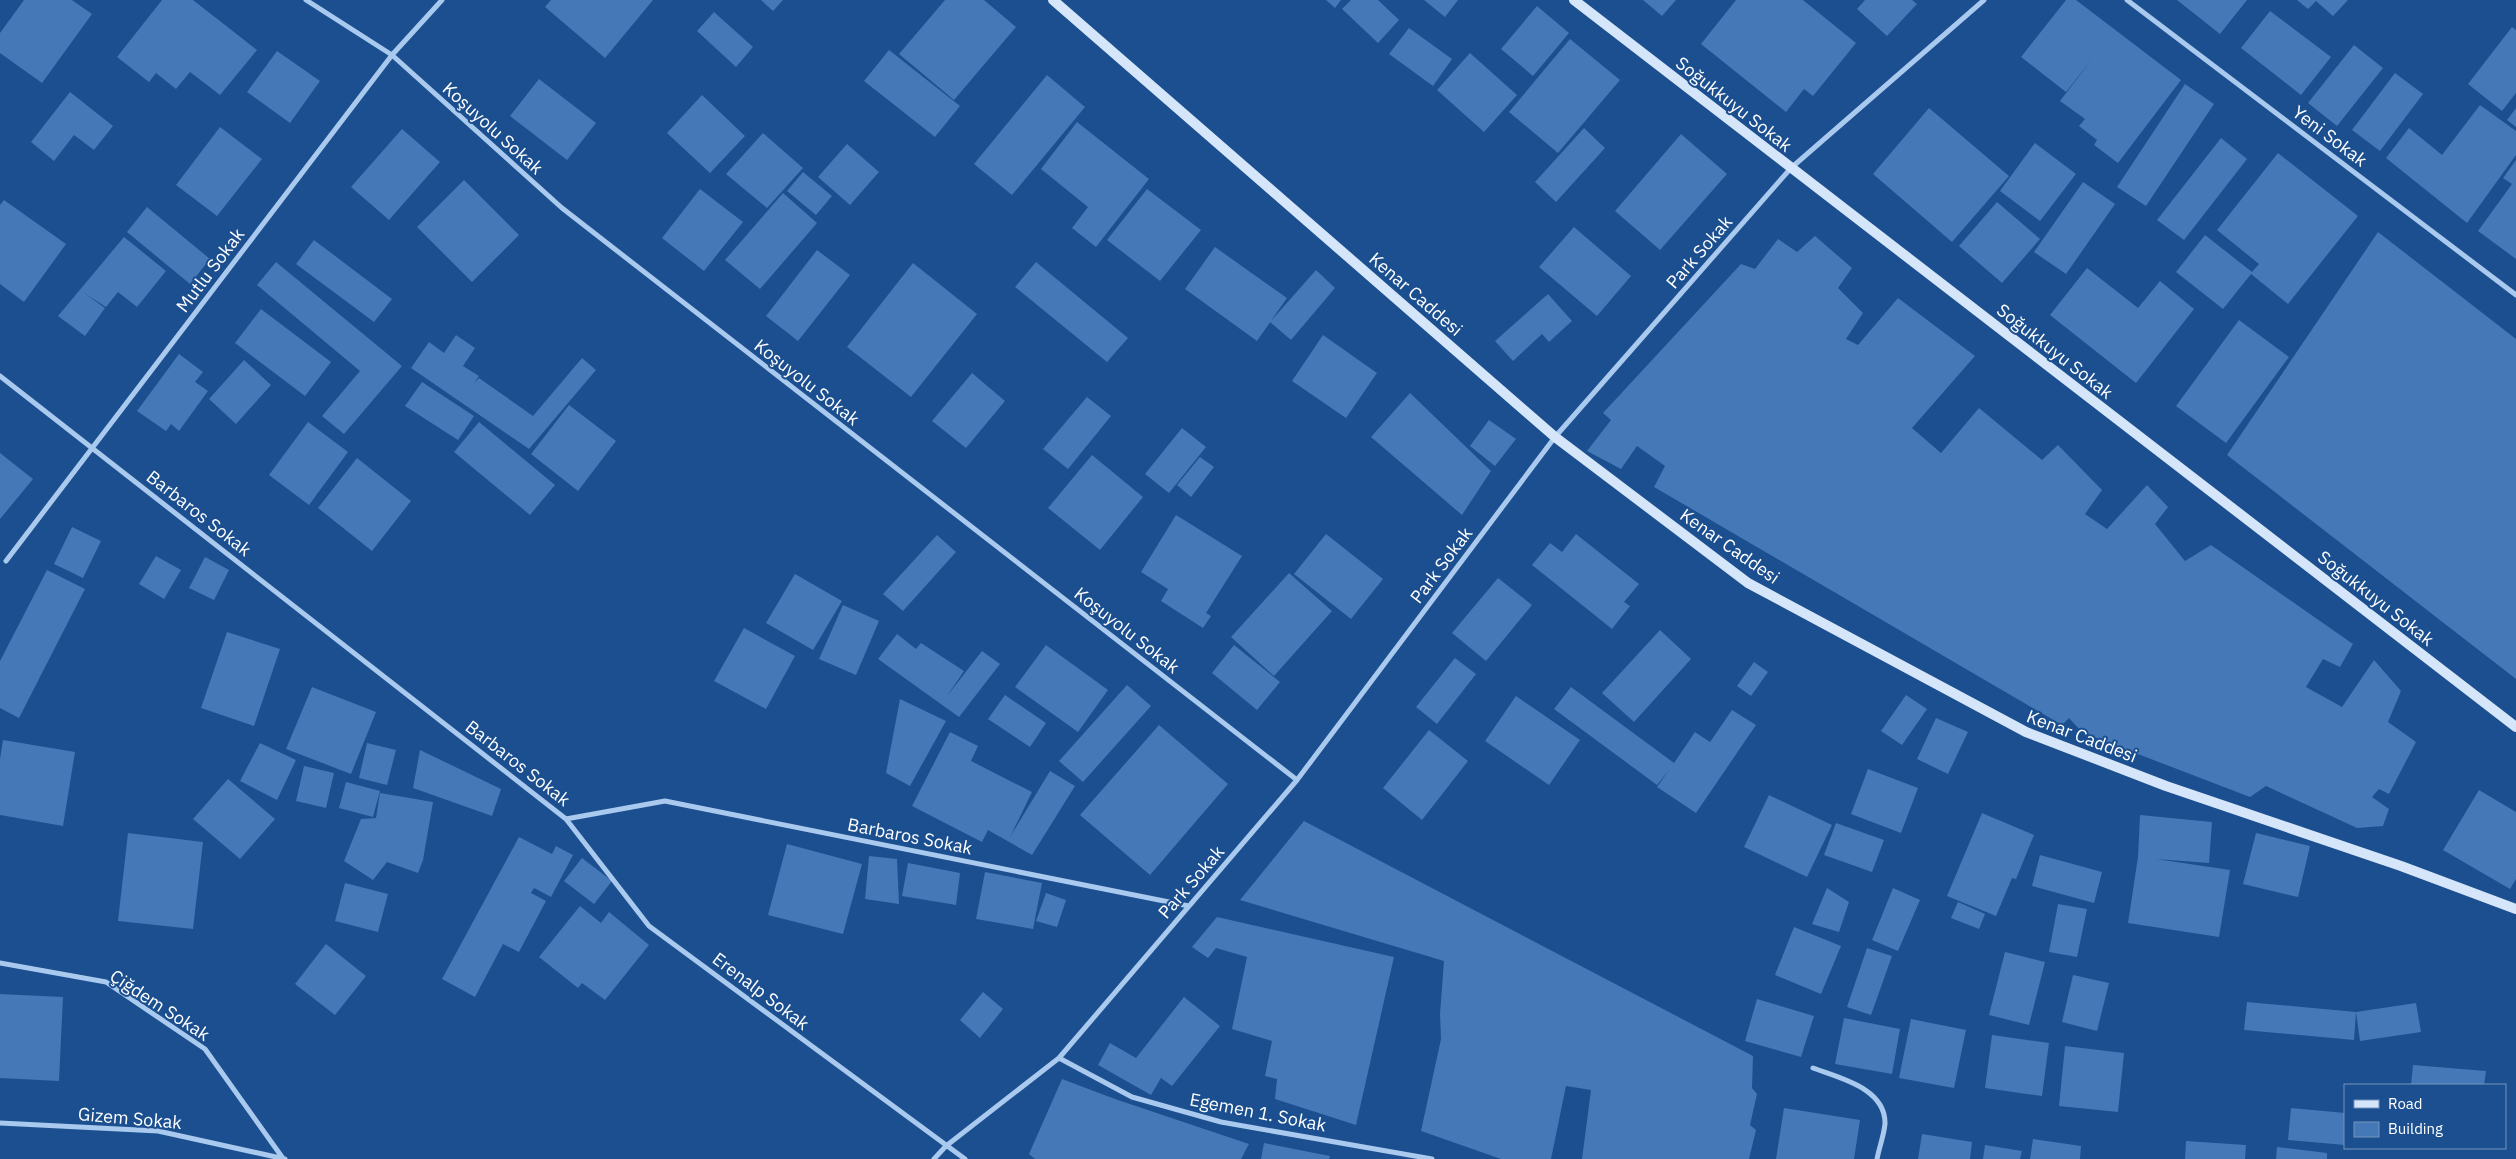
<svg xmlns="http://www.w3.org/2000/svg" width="2516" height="1159" viewBox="0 0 2516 1159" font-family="'IBM Plex Sans',sans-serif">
	<rect width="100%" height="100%" fill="#1b4f8f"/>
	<path fill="#4478b7" d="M24,0H72L92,14L42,83L0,53V33Z
		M162,0H193L257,50L220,95L190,72L176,89L156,73L149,82L117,57Z
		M551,0H653L605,58L545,7Z
		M761,0H783L773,11Z
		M945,0H984L1016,27L954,100L899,54Z
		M1326,0H1341L1335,8Z
		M1351,0H1378L1399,20L1378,43L1342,9Z
		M1424,0H1458L1445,17Z
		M1643,0H1676L1662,16Z
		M1736,0H1803L1856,43L1813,96L1804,89L1786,112L1701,44Z
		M1865,0H1912L1917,4L1887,36L1857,9Z
		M2066,0H2076L2181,80L2118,163L2094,145L2097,140L2079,126L2085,119L2060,101L2093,58L2066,92L2021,57Z
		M2177,0H2247L2220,34Z
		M2297,0H2348L2333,16L2316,1L2308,9Z
		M1537,6L1569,33L1533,76L1501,49Z
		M2270,11L2331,57L2301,95L2241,48Z
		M714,12L753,47L736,67L697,31Z
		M2512,27L2516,30V93L2502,111L2468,84Z
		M1409,28L1452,59L1433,86L1389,54Z
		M1570,39L1620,80L1558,153L1509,112Z
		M2354,45L2383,68L2337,126L2308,103Z
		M889,50L960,106L935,137L864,81Z
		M277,51L320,81L290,123L247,92Z
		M1470,53L1517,95L1484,132L1437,90Z
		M2395,73L2423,94L2380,151L2352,130Z
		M1047,75L1085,107L1012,195L974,164Z
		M539,79L596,123L567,160L510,116Z
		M2185,84L2214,104L2146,206L2117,187Z
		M70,92L113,126L94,150L74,135L54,161L31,142Z
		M702,95L745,136L710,173L667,133Z
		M2480,105L2516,131V155L2467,223L2386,158L2409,128L2442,155Z
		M1929,108L2009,176L1952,242L1873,174Z
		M2516,108V127L2507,120Z
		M1077,122L1149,179L1096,247L1072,228L1088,207L1041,169Z
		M220,127L262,159L217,216L176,185Z
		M1584,128L1605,148L1556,202L1535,182Z
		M402,129L440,162L389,220L351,187Z
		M763,133L803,168L767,208L726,174Z
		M1681,134L1727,174L1660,250L1615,211Z
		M2221,138L2247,159L2184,240L2157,220Z
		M2035,143L2076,174L2040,221L2000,191Z
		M847,144L879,172L850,205L818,177Z
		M2278,153L2358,216L2288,304L2251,274L2223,309L2176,272L2205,235L2252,272L2259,264L2217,230Z
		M2516,160V259L2478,231L2512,184L2503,178Z
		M803,172L832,196L816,215L787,191Z
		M464,180L519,235L472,282L417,227Z
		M2083,182L2115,204L2066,274L2034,252Z
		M700,189L743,222L704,271L662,238Z
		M1147,189L1201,230L1160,281L1107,240Z
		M783,193L817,223L760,289L725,260Z
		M4,200L66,244L24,302L0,284V205Z
		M1997,202L2040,239L2002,283L1959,246Z
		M147,207L210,259L190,284L127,232Z
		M1574,227L1631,276L1597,316L1539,267Z
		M2378,232L2516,339V679L2227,455Z
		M1815,236L1852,268L1838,288L1863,313L1846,339L1858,345L1898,298L1975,356L1912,428L1941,453L1979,408L2042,460L2058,445L2102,490L2085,514L2107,529L2147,485L2168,507L2155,524L2185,561L2211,545L2353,644L2340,667L2323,659L2306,687L2342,707L2374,660L2401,691L2388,722L2416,742L2389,794L2379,789L2372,797L2389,809L2383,826L2357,828L2266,786L2250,797L2083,733L2069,718L2062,725L1654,487L1665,466L1637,446L1621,469L1587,451L1611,420L1603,413L1741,264L1755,269L1778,239L1797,252Z
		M124,237L166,271L137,307L118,292L106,307L84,293L105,308L85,336L58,316Z
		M314,240L392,299L374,322L296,264Z
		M1215,247L1287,298L1257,341L1185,289Z
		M817,250L850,275L798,341L766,316Z
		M276,262L402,366L344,434L322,416L360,371L257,285Z
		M1036,262L1128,338L1107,362L1015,287Z
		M913,263L977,314L911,397L847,347Z
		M2087,268L2138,308L2160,281L2194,309L2136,383L2050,315Z
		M1316,270L1335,288L1291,340L1270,322Z
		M1548,294L1572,321L1549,342L1542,334L1513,361L1495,341Z
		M261,309L331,362L305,396L235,343Z
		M2239,320L2289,357L2226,443L2176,406Z
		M456,335L475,348L463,366L479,376L474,383L479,378L533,416L582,358L596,370L529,449L411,368L429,342L444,353Z
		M1323,335L1377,373L1346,418L1292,381Z
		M179,354L203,372L195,382L208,391L179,431L171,424L166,431L137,411Z
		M244,360L271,385L236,424L209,399Z
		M972,373L1005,401L966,448L932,421Z
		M422,382L474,416L458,440L405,406Z
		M1410,393L1491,471L1462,515L1371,437Z
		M1087,397L1111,416L1068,469L1043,449Z
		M569,405L616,441L578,491L531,454Z
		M1489,420L1516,439L1495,466L1470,446Z
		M308,422L348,452L309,505L269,475Z
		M479,422L555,485L530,515L454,452Z
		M1182,428L1206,447L1169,493L1145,474Z
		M0,453L33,479L0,519Z
		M1092,455L1143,497L1100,550L1048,508Z
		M1200,457L1214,467L1191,497L1177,485Z
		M357,458L411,501L372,551L318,508Z
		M1176,515L1242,556L1206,613L1211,616L1203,628L1161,601L1168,589L1141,572Z
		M72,527L101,541L83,578L54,564Z
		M1326,534L1383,579L1351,619L1294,574Z
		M1576,534L1639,584L1624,602L1630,606L1612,629L1532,565L1550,543L1562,552Z
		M937,535L956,552L903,611L883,594Z
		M156,556L181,570L164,599L139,584Z
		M205,557L229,570L214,600L189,588Z
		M47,570L85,589L19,718L0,708V661Z
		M1289,573L1332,611L1274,676L1231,637Z
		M795,574L842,601L813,650L766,623Z
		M1498,578L1532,605L1486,661L1452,633Z
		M843,605L879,621L856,675L819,659Z
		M744,628L795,656L766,709L714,681Z
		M1660,630L1691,659L1634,722L1602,693Z
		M227,632L280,649L254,726L201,708Z
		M897,634L916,649L921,643L964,671L947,696L982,651L1000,664L959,717L878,659Z
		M1046,645L1108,690L1078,732L1015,687Z
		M1234,645L1280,682L1257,710L1212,673Z
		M1455,658L1476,674L1437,724L1416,707Z
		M1754,662L1768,672L1751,696L1737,686Z
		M1127,685L1151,706L1083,782L1059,761Z
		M312,687L376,712L351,774L286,749Z
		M1571,687L1674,763L1695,732L1710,742L1732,710L1756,725L1696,813L1657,787L1669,770L1657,785L1554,709Z
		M1005,695L1046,723L1030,747L988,719Z
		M1906,695L1927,709L1902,745L1881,731Z
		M1516,696L1580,740L1549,785L1485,741Z
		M900,699L946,721L910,786L886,773Z
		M1936,718L1968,732L1948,774L1917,759Z
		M1159,725L1228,784L1150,875L1080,815Z
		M1429,730L1468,761L1422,820L1383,788Z
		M950,732L978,746L971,761L1032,792L1010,837L1050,771L1075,786L1032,855L988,830L982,842L912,806Z
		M3,740L75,752L63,826L0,815V759Z
		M260,743L296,760L277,800L240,781Z
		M367,743L396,750L387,785L359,778Z
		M420,750L501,789L492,816L413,788Z
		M304,766L334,773L326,808L296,801Z
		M1868,769L1918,788L1901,833L1851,814Z
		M228,779L275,819L240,859L193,819Z
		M346,782L380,791L373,817L339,808Z
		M2479,790L2516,812V879L2510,889L2443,850Z
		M380,793L433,802L423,860L418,873L387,862L373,880L344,861L361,819L376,818Z
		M1769,795L1832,825L1807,877L1744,847Z
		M1982,813L2034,835L2016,879L2012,878L1996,916L1947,896Z
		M2140,815L2212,822L2209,863L2156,859L2230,870L2219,937L2128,923L2138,857Z
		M1304,821L1753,1056L1752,1088L1757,1094L1750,1125L1756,1130L1749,1159H1582L1591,1090L1566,1086L1551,1159H1501L1421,1131L1441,1039L1440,1014L1444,961L1240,900Z
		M1836,823L1884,840L1872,872L1824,855Z
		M128,833L203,842L193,929L118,921Z
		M2256,833L2310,846L2298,897L2243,884Z
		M519,837L552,854L556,846L573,855L551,897L534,888L531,893L546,901L519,952L503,944L475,997L442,979Z
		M787,844L862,864L843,934L768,915Z
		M2040,855L2102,872L2094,903L2032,886Z
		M869,856L897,859L899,904L865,899Z
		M582,858L612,881L594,904L564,881Z
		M908,863L960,873L956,905L902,896Z
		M985,872L1042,883L1033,929L976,919Z
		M345,883L388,894L378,932L335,921Z
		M1827,888L1849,902L1839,932L1812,924Z
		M1893,888L1920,900L1898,951L1872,940Z
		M1046,893L1066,900L1057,927L1036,921Z
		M1958,902L1985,914L1979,929L1951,918Z
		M2058,904L2087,909L2077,957L2049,952Z
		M580,906L601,923L609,912L649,945L605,1000L582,983L578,988L539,957Z
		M1217,917L1394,957L1356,1125L1275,1099L1277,1079L1265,1076L1272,1041L1232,1029L1247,957L1216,948L1208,958L1192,947Z
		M1794,927L1841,946L1821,994L1775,975Z
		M326,944L366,976L335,1015L295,984Z
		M1867,948L1892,956L1871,1015L1847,1007Z
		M2005,952L2045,962L2029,1025L1989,1015Z
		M2073,975L2109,983L2097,1031L2062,1022Z
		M983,992L1003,1009L980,1038L960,1020Z
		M0,994L63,997L59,1081L0,1078Z
		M1184,997L1220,1026L1172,1086L1161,1078L1151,1095L1098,1065L1110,1043L1136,1058Z
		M1757,999L1814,1016L1801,1057L1745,1041Z
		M2247,1002L2356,1012L2416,1003L2421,1032L2360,1041L2356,1012L2354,1040L2244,1030Z
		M1844,1018L1900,1029L1892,1074L1835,1064Z
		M1911,1019L1966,1030L1954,1088L1899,1078Z
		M1992,1035L2049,1043L2042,1096L1985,1088Z
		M2065,1046L2124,1053L2118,1112L2059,1106Z
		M2413,1065L2486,1071L2484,1085H2411Z
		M1062,1079L1115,1099L1249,1144L1241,1159H1035L1029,1154Z
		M1784,1108L1860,1120L1854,1159H1776Z
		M2291,1108L2345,1113V1145L2288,1140Z
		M1922,1134L1972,1142L1970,1159H1918Z
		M2033,1139L2081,1146L2080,1159H2030Z
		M2186,1141L2246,1145L2245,1159H2185Z
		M1264,1143L1330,1156L1329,1159H1261Z
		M1985,1145L2022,1151L2020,1159H1983Z
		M2277,1147L2327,1153V1159H2276Z"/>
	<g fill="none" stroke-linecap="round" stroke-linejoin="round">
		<path stroke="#a9c9ee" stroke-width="5" d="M306,0L392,55L562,208L1297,780
			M2127,0L2516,295
			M0,376L566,819L649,926L965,1159
			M6,561L392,55L442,0
			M566,819L665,801L1189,906
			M0,963L106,982L205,1049L282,1157
			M1059,1058L1132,1097L1221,1122L1432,1159
			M1813,1068C1839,1078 1886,1088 1885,1124C1884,1135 1879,1148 1877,1159
			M0,1123L158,1131L285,1159
			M934,1159L946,1146L1059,1058L1297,780L1555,437L1791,168L1984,0"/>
		<path stroke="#d6e6fa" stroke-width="10" d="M1053,0L1555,437L1748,583L2026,732L2166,786L2401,866L2516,909
			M1574,0L2516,727"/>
	</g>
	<g text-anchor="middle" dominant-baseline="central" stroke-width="4" stroke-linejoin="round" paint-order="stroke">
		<g font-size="18" fill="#fff" stroke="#1b4f8f">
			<text transform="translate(1734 104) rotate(38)">Soğukkuyu Sokak</text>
			<text transform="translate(493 128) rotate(42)">Koşuyolu Sokak</text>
			<text transform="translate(2330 136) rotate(37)">Yeni Sokak</text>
			<text transform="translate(1699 252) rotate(-49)">Park Sokak</text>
			<text transform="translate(210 270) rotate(-53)">Mutlu Sokak</text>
			<text transform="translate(1416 294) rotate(41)">Kenar Caddesi</text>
			<text transform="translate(2055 351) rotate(38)">Soğukkuyu Sokak</text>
			<text transform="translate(807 382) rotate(38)">Koşuyolu Sokak</text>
			<text transform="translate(199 513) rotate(38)">Barbaros Sokak</text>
			<text transform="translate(1730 546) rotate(35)">Kenar Caddesi</text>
			<text transform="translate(1441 565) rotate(-53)">Park Sokak</text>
			<text transform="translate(2376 598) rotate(38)">Soğukkuyu Sokak</text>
			<text transform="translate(1127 630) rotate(38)">Koşuyolu Sokak</text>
			<text transform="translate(2082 736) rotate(21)">Kenar Caddesi</text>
			<text transform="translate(518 763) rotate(38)">Barbaros Sokak</text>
			<text transform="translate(910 836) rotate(11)">Barbaros Sokak</text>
			<text transform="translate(1191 882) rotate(-49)">Park Sokak</text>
			<text transform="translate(761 991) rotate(37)">Erenalp Sokak</text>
			<text transform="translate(160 1005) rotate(33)">Çiğdem Sokak</text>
			<text transform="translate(1258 1112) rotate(11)">Egemen 1. Sokak</text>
			<text transform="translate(130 1118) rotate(5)">Gizem Sokak</text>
		</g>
	</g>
	<rect x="2344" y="1084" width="162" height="65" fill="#1b4f8f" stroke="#7695bc"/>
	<rect x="2354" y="1100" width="25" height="8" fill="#d6e6fa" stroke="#7695bc"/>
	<text x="2388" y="1109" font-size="15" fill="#ffffff">Road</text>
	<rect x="2354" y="1122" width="25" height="15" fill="#4478b7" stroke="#7695bc"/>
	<text x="2388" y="1134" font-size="15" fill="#ffffff">Building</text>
</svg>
